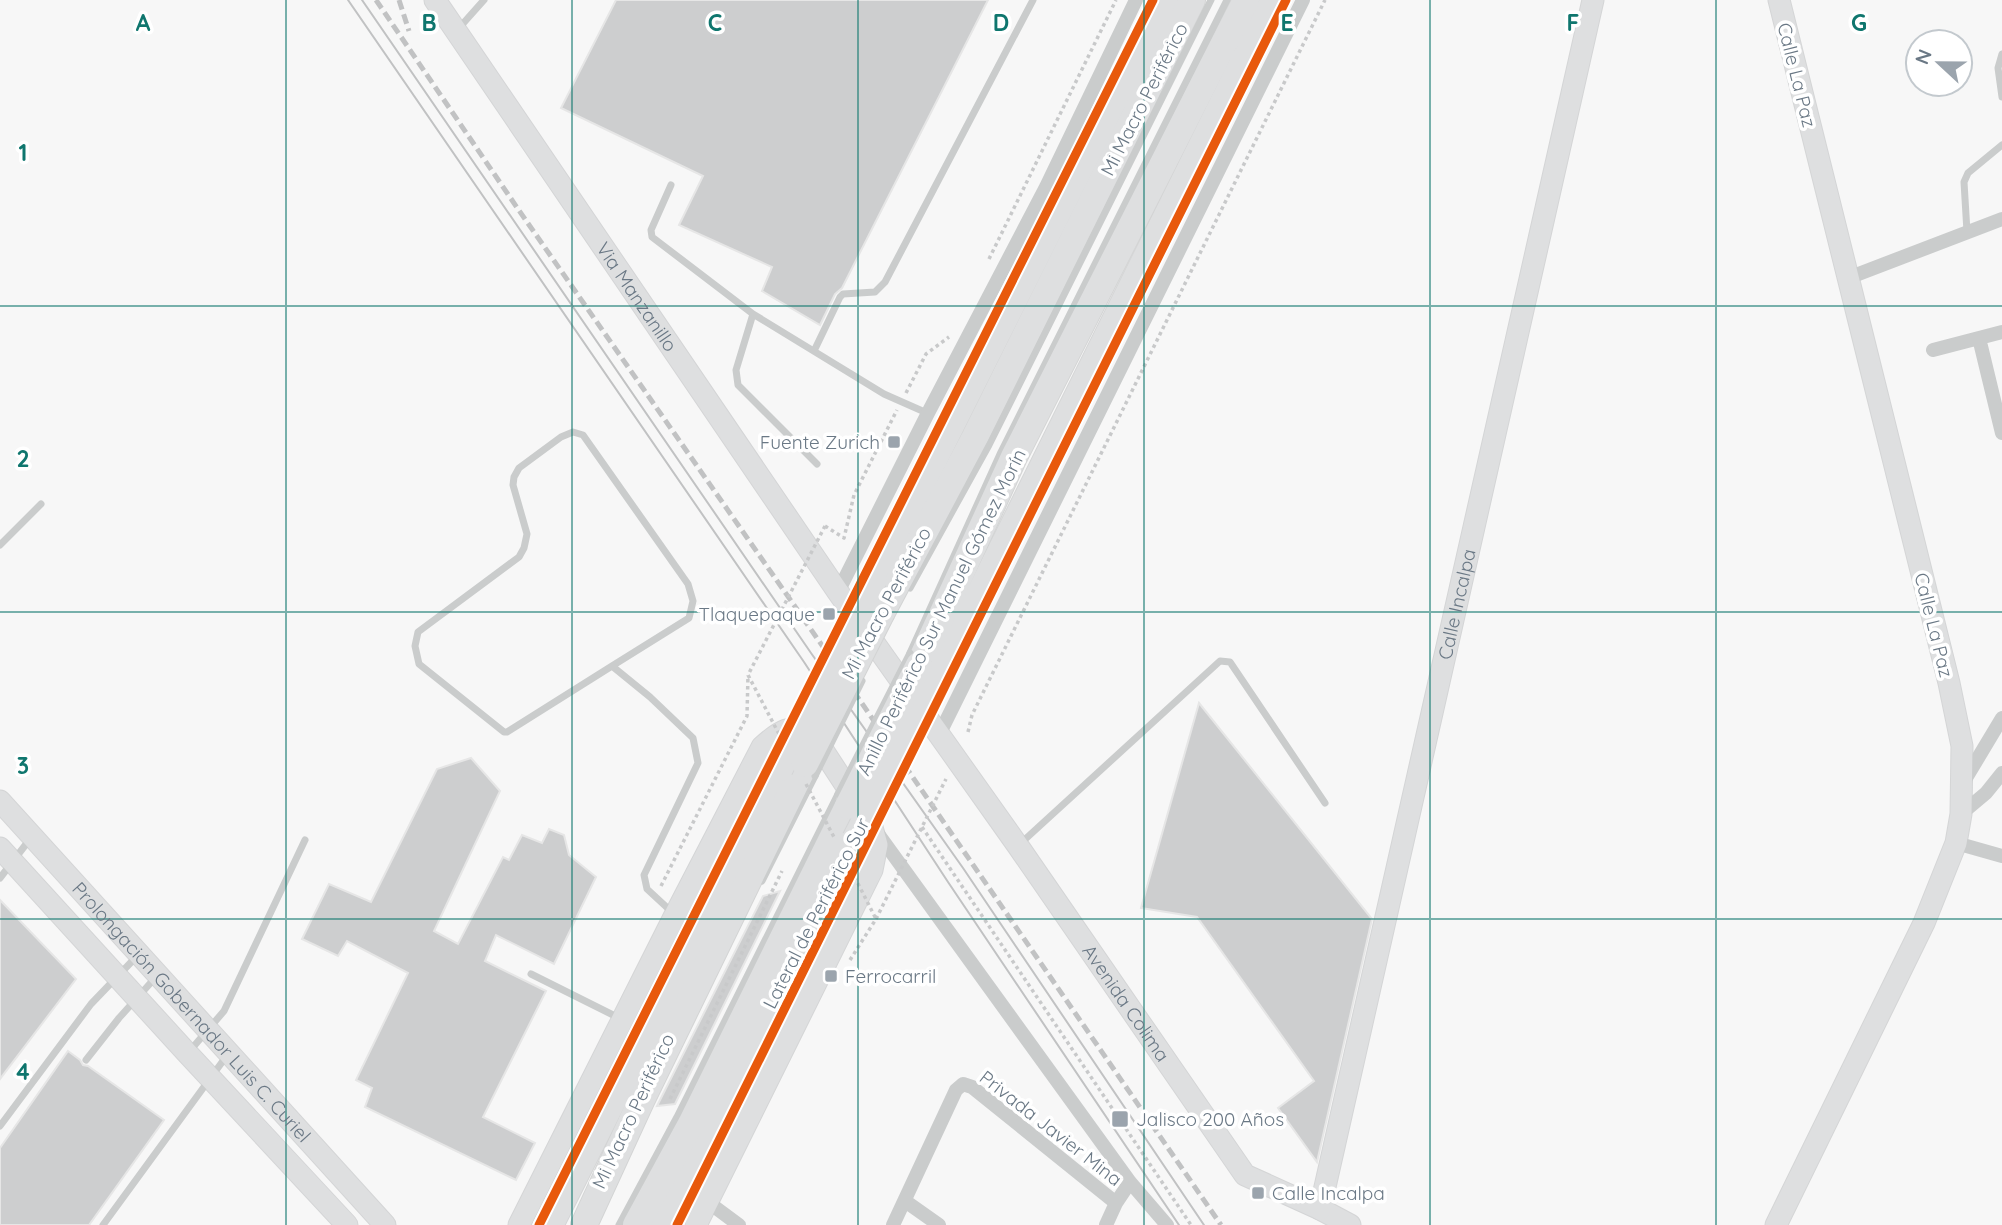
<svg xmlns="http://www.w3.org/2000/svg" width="2002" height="1225" viewBox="0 0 2002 1225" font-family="Quicksand,sans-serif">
	<rect width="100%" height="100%" fill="#f7f7f7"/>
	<path fill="#cdcecf" stroke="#e6e6e6" stroke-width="2" d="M616,0H988L842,288L835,294L820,325L762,291L772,267L679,225L703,176L561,108Z
		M1199,703L1372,919L1317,1162L1278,1108L1314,1081L1197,917L1141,908Z
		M471,758L500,791L434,931L458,944L503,857L509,860L522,835L542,843L549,829L564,835L569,855L596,877L554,964L496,935L485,961L546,991L483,1117L535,1143L516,1180L365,1107L372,1088L356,1080L408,973L347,941L338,956L302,939L329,884L371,902L437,769Z
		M780,891L675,1104L657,1106L763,896Z
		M0,900L76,979L0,1079Z
		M68,1051L80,1060L83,1065L88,1066L164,1120L89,1225H0V1148Z"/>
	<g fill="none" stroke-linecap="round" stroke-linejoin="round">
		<g stroke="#d4d5d6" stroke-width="23">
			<g id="secondary">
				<path id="s1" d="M435,0L838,592L1018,846L1245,1175L1320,1209L1350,1225"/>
				<path d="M876,581L1167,0"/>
				<path d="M941,666L1271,0"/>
				<path id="s2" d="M0,801L385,1225"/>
				<path d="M0,848L187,1053L347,1225"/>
				<path id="s3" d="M1320,1209L1593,0"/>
				<path d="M519,1225L675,915L762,747C777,733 794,720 813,735L871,824L877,845L872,870L696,1225"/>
				<path d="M553,1225L782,770"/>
				<path d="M661,1225L853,838"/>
				<path d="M1776,1225L1924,923L1956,843L1961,814L1962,746L1949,683L1779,0"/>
			</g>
		</g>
		<g stroke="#d3d4d4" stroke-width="28">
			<path id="highway" d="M882,612L975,437L1192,0
				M919,665L1014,457L1246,0
				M584,1225L642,1099L805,764
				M636,1225L692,1122L848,806"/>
		</g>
		<path stroke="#c8c9ca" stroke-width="3.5" stroke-dasharray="3.5 3.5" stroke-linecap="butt" d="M989,259L1116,0
			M906,393L926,354L949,337
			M825,526L844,538L854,495L897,410
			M968,732L972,715L1325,0
			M922,827L1191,1225
			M661,886L747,716L748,675
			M850,960L876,919
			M670,1099L782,871"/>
		<path stroke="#cacccc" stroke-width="7" d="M459,28L484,0
			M2002,54L1998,68L2002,97
			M671,185L651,230L652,237L753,314L884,394L927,413
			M1967,232L1964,182L1968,173L2002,145
			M753,314L736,370L738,385L817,464
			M814,351L840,297L843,294L875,292L885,282L1033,0
			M0,545L41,504
			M910,588L989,445L1211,0
			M910,653L1001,452L1227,0
			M612,666L689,618L693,601L688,584L583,435L573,432L561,437L519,468L514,477L513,485L527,534L524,548L519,557L418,632L415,646L419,664L504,732H507L612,666L650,697L693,738L698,763L644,875L647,889L674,914
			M1021,843L1220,661L1230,662L1325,803
			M0,878L30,839
			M762,881L815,776
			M531,974L621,1019
			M188,1053L224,1011L305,840
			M86,1060L119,1018L155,978
			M0,1126L91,1004L138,955
			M103,1225L228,1054
			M619,1225L677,1117L838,794"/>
		<path stroke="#cacccc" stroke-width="14" d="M1848,278L2002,219
			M1979,338L2002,433
			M1933,350L2002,332
			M838,592L928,413L1046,187L1136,0
			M939,735L1303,0
			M1963,783L2002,718
			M1961,814L1986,793L2002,773
			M876,831L1130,1182L1167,1225
			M1956,843L2002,856
			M905,1201L939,1225
			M708,1202L739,1225
			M893,1225L956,1090L963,1084L972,1087L1116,1203
			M1106,1225L1116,1203L1130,1182"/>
		<use href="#secondary" stroke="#dedfe0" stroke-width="21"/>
		<use href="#highway" stroke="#dedfe0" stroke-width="26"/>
		<path stroke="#c1c2c3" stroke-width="2" d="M348,0L804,662L948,882L1179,1225
			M362,0L811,653L963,868L1204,1225"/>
		<path stroke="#c1c2c3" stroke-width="5" stroke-dasharray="10 5" stroke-linecap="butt" d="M376,0L518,209L819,641L1221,1225
			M399,0L409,31"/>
		<g stroke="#d4d5d6" stroke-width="23" stroke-linecap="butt">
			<path id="secondary-bridge" d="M782,770L876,581
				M853,838L941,666"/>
		</g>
		<g stroke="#d3d4d4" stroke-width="28" stroke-linecap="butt">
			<path id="highway-bridge" d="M805,764L882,612
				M848,806L919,665"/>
		</g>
		<path stroke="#c8c9ca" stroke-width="3.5" stroke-dasharray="3.5 3.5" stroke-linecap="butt" d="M779,734L748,675L825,526
			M806,784L835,839
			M842,852L876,919
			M876,919L946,779"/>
		<path stroke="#cacccc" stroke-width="7" d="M815,776L862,681
			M838,794L910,653"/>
		<use href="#secondary-bridge" stroke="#dedfe0" stroke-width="21"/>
		<use href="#highway-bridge" stroke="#dedfe0" stroke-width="26"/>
		<g stroke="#fff" stroke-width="13">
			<path id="cycleway" d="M539,1225L1153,0
				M677,1225L1286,0"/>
		</g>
		<use href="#cycleway" stroke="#e8590c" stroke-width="9"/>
	</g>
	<path fill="none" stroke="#0f766e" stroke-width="2" stroke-opacity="0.55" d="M286,0V1225M572,0V1225M858,0V1225M1144,0V1225M1430,0V1225M1716,0V1225M0,306H2002M0,612H2002M0,919H2002"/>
	<g fill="#9ba4ad" stroke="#fff" stroke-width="2.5">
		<rect x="887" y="435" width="14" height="14" rx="3.5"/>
		<rect x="822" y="607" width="14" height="14" rx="3.5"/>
		<rect x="824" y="969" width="14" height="14" rx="3.5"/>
		<rect x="1111" y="1110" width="18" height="18" rx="3.5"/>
		<rect x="1251" y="1186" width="14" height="14" rx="3.5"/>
	</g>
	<g text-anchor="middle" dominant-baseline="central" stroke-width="7" stroke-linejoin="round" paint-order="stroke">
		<g font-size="19" fill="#6a7885" stroke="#fff">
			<text transform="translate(1797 75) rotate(76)">Calle La Paz</text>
			<text transform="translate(1144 99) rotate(-63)">Mi Macro Periférico</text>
			<text stroke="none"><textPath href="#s1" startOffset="359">Via Manzanillo</textPath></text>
			<text transform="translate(886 603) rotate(-62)">Mi Macro Periférico</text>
			<text stroke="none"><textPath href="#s3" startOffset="620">Calle Incalpa</textPath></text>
			<text transform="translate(941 612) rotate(-64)">Anillo Periférico Sur Manuel Gómez Morín</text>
			<text transform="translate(1934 625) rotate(76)">Calle La Paz</text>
			<text transform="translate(816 913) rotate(-63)">Lateral de Periférico Sur</text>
			<text stroke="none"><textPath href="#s1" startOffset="1218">Avenida Colima</textPath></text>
			<text stroke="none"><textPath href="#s2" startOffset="285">Prolongación Gobernador Luis C. Curiel</textPath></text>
			<text transform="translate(633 1111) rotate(-65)">Mi Macro Periférico</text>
			<text transform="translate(1051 1128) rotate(38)">Privada Javier Mina</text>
		</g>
		<g font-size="19" fill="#6a7885" stroke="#fff" text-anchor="start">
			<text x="880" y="442" text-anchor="end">Fuente Zurich</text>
			<text x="815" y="614" text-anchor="end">Tlaquepaque</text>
			<text x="845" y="976">Ferrocarril</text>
			<text x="1136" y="1119">Jalisco 200 Años</text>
			<text x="1272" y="1193">Calle Incalpa</text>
		</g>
	</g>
	<g font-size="23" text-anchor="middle" font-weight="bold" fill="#0f766e" stroke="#fff" stroke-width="7" stroke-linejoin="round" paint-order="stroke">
		<text x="143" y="31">A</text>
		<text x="429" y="31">B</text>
		<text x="715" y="31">C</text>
		<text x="1001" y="31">D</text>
		<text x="1287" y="31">E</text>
		<text x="1573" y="31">F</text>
		<text x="1859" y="31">G</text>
		<text x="23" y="161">1</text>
		<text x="23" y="467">2</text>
		<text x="23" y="774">3</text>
		<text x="23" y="1080">4</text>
	</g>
	<g transform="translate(1939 63) rotate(292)"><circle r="33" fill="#ffffff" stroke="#c3c9ce" stroke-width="2"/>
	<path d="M0-5L12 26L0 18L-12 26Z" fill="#9ba4ad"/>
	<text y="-10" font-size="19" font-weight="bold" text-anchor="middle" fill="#6a7885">N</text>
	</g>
</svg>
